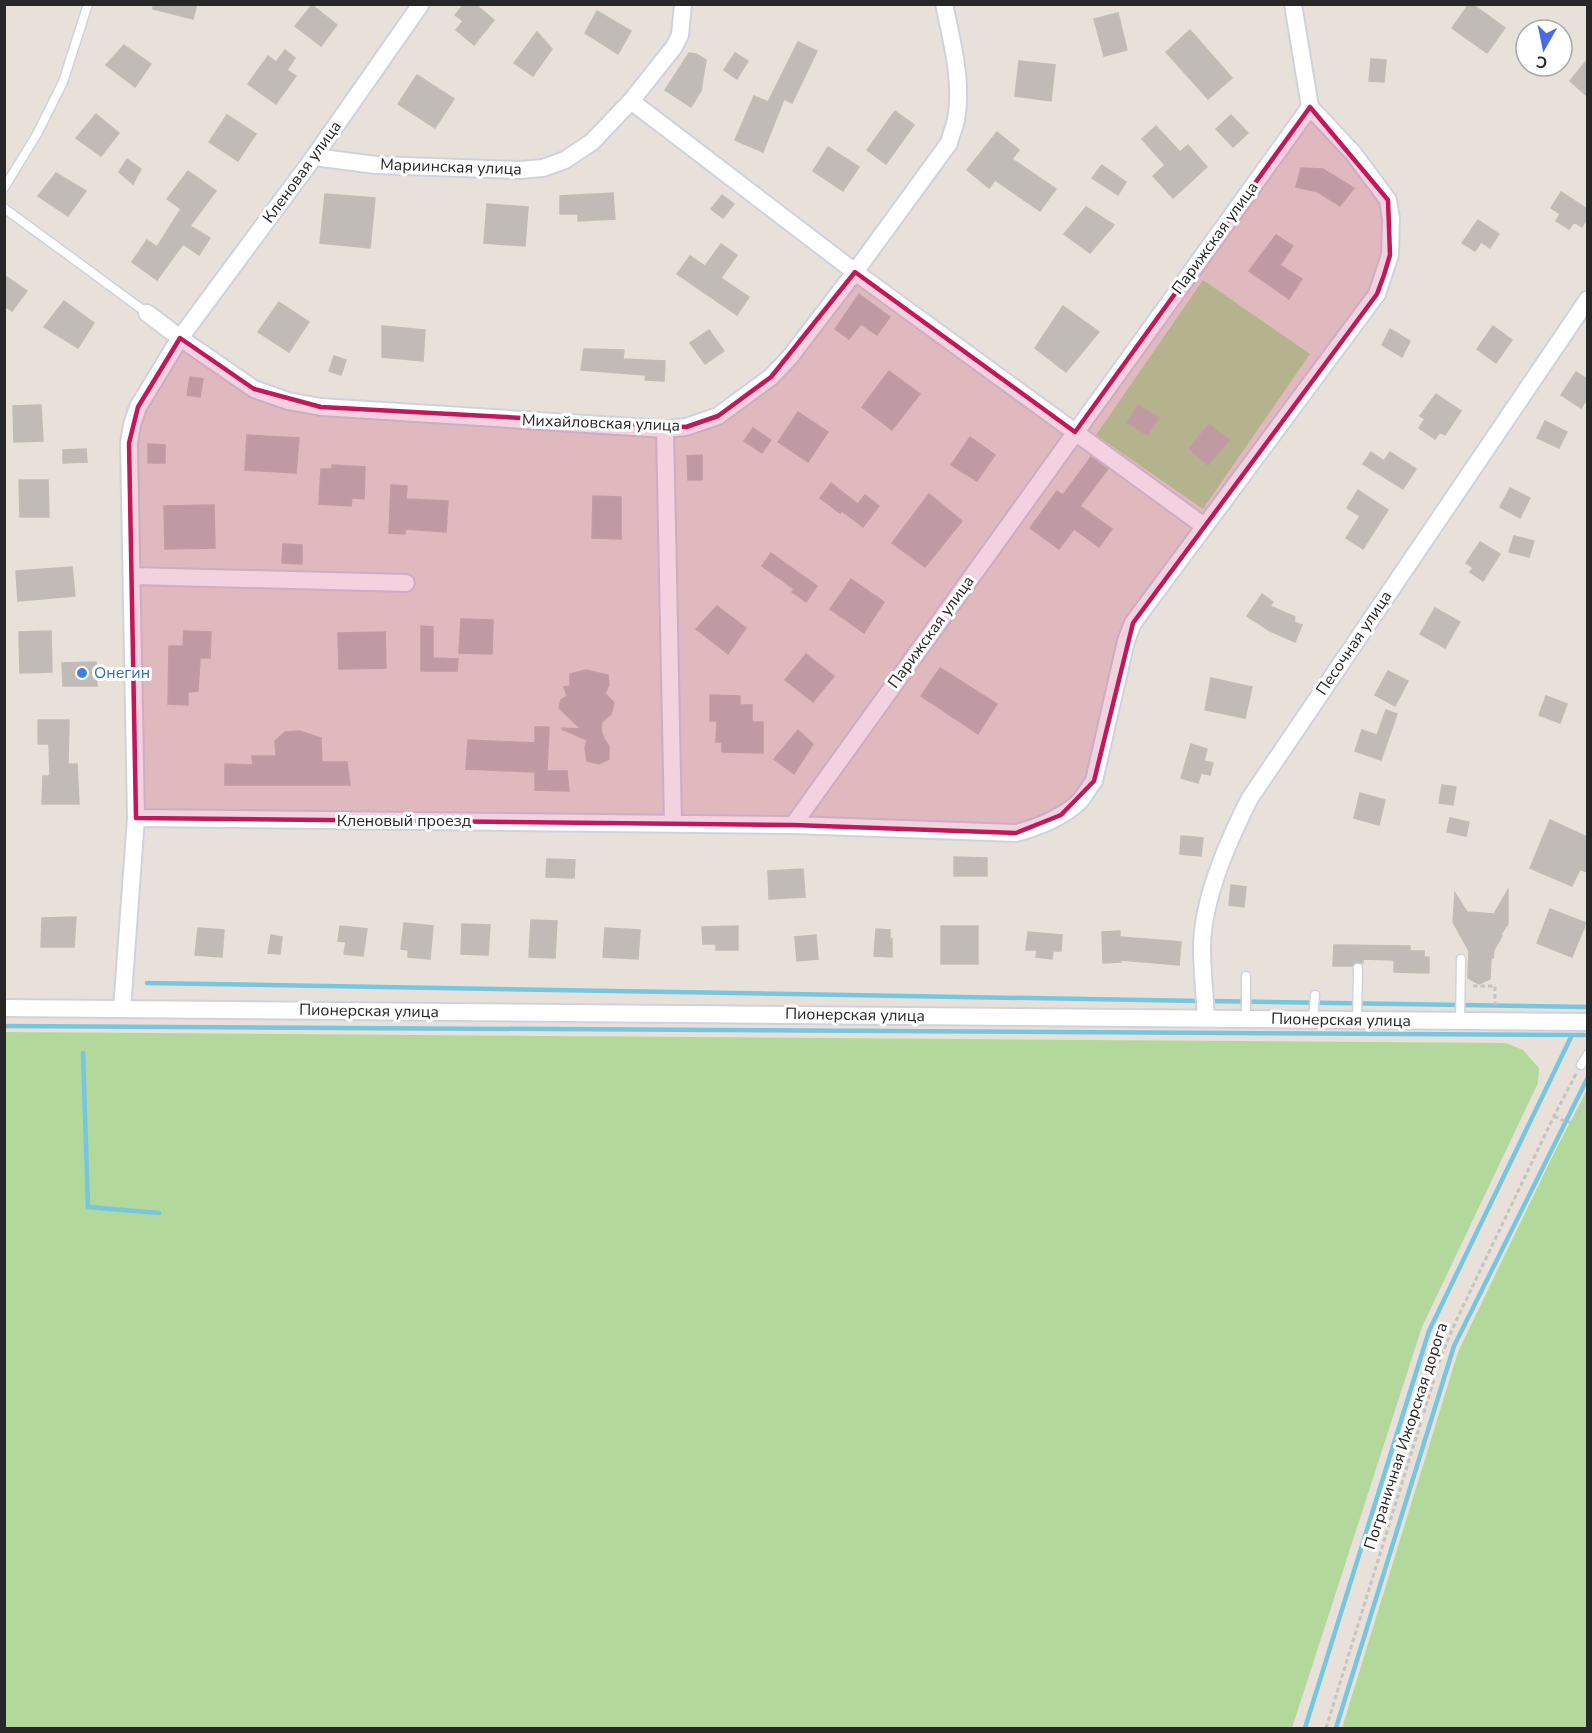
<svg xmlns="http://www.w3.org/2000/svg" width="1592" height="1733" viewBox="0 0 1592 1733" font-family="'Nunito Sans',sans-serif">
	<rect width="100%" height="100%" fill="#e8e1d9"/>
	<path fill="#b2d99b" d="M1203,280L1310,354L1203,509L1096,435Z
		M5,1032L1506,1043L1523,1050L1539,1068L1538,1083L1422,1327L1292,1728H5Z
		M1587,1090V1728H1342L1458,1352L1554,1153Z"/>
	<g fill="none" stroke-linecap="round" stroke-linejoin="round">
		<path stroke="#77c6df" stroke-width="4.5" d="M147,983L1200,1001
			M1209,1001L1588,1007
			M4,1026L1584,1035
			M83,1053L88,1207L159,1213
			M1305,1728L1429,1331L1572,1035
			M1336,1728L1454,1346L1588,1077"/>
	</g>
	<path fill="#c0bbb6" stroke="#c2bdb4" stroke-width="1.5" d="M153,4H197L193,19L153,9Z
		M464,4H475L494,20L474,45L456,30L463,21L455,15Z
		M1469,4H1472L1505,28L1487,53L1452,28Z
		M312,5L337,25L321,46L295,26Z
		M597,11L631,31L618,54L585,33Z
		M1118,13L1127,50L1104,56L1094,19Z
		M1190,30L1232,78L1208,99L1166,52Z
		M537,32L552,49L533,76L514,63Z
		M798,42L817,51L792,103L784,99L763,152L735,140L754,96L768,102Z
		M124,45L151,64L135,87L106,65Z
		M285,50L295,58L287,70L296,76L276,104L248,84L268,56L276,62Z
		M689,53L696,54L706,60L701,91L691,107L665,90Z
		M735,53L748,61L737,79L724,70Z
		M1371,59L1386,60L1384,82L1369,81Z
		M1587,60V96L1570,81Z
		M1019,61L1055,65L1051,101L1015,96Z
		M417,75L454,99L435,128L398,104Z
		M895,111L914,125L886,164L867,150Z
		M96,114L119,133L101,156L76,138Z
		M227,115L256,134L238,161L209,142Z
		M1231,115L1248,133L1233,147L1216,129Z
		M1156,126L1180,152L1188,145L1207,167L1173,198L1153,176L1165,165L1142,139Z
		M997,132L1019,150L1012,159L1056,189L1040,211L995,180L989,188L967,170Z
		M828,147L859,167L843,191L813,171Z
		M127,159L141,169L133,184L119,172Z
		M1102,165L1126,182L1118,195L1092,178Z
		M1301,168L1323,169L1354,188L1340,206L1318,192L1296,187Z
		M188,171L216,191L190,226L210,238L199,255L183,244L157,280L132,262L147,240L157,247L181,209L167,199Z
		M56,173L86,191L68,216L38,196Z
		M1561,192L1587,209V218L1582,227L1574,222L1569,229L1556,221L1560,214L1551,208Z
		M613,193L615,219L578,221V214H560V196Z
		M325,194L375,198L370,248L320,243Z
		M722,195L734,204L723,218L711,209Z
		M487,204L528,207L525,246L484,243Z
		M1086,207L1114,225L1090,253L1064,234Z
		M1478,220L1499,234L1490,248L1481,242L1475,251L1462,243Z
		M1276,235L1293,246L1280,265L1302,279L1289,299L1249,271Z
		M721,244L737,255L721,278L749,297L737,315L677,274L690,256L705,266Z
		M4,275L27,291L12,311L4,306Z
		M859,294L890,317L877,335L861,324L849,339L835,329Z
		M64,301L94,323L78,348L44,327Z
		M279,302L309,322L289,352L258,332Z
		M1063,306L1099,332L1066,372L1035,348Z
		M382,326L425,330L423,361L382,357Z
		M1493,326L1512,340L1496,363L1477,349Z
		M1390,329L1410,341L1402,357L1382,345Z
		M709,330L724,351L705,364L690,343Z
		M584,349L624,350L623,359L665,361L664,381L645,380L646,375L581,370Z
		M334,356L346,360L341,375L329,371Z
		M889,371L920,394L892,430L862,407Z
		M1576,372L1587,379V399L1581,408L1561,395Z
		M190,377L203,379L200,397L187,395Z
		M1436,394L1461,411L1445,435L1440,432L1435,439L1419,428L1425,419L1420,416Z
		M41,405L43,441L14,442L13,406Z
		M1138,405L1159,418L1147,435L1127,422Z
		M798,412L828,432L808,462L778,442Z
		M1545,421L1567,432L1559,448L1537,438Z
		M1209,424L1229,440L1208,465L1189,449Z
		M753,428L771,440L762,453L744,441Z
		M247,435L299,438L296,473L245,470Z
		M970,437L995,455L977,481L951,465Z
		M148,444L165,445V463H148Z
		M86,449L87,462L63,463V450Z
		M1371,452L1384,461L1390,452L1416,469L1403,489L1363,464Z
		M702,455V480H688L687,456Z
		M1091,457L1108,469L1080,506L1112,529L1099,547L1074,529L1059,549L1030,528L1057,491L1063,495Z
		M332,465L365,467L364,499L352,498L351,506L319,504L321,469H332Z
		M19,480H48L49,517H20Z
		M831,483L858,504L865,495L879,506L863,527L842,511L840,513L820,498Z
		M391,485L407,486L406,499L448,501L446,532L405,529V534L389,533Z
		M1510,488L1530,498L1520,518L1500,507Z
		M1358,490L1388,510L1363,549L1346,538L1360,516L1347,508Z
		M929,494L962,521L925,567L892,543Z
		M593,496L621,497V539L592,538Z
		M214,505L215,548L165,549L164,506Z
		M1514,536L1534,541L1529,557L1509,552Z
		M1480,542L1500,554L1483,581L1470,572L1473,568L1466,563Z
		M283,544L302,545V564L282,563Z
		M771,553L817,586L806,602L792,592L794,589L762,566Z
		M72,567L75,596L18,601L16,571Z
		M851,579L884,602L864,633L830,609Z
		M1262,594L1273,602L1270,606L1295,617L1294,622L1302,625L1295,642L1270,631L1247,616Z
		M717,606L746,628L728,654L696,629Z
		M1435,608L1460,622L1445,648L1420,634Z
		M461,619L493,620L492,654L459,653Z
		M421,626L433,627V658L458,659L457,671H421Z
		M51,631L52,672L20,673L19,632Z
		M184,631L211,632L210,658H200L198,691L188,692V705L168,704L169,646H183Z
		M385,632L386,668L339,669L338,633Z
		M806,654L834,676L813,702L785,680Z
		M96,662L97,686H63L62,663Z
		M940,668L997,704L978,734L921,696Z
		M586,670L608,675L609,685L605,693L614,703L611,714L602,722L601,730L604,739L609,746V759L599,764L587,761L585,748L587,740L562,729V728L581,729L559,708L561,700L567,696L564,687L570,686V674Z
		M1388,671L1408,681L1395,706L1375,695Z
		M1211,678L1252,687L1245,718L1205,710Z
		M710,695L740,696V705H752V722H763V753L722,752V742H716L717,721H710Z
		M1546,696L1567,704L1560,723L1539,715Z
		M1386,710L1397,714L1381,760L1355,751L1362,730L1377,735Z
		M38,720H69L68,764H77L79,804H42L43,776H50L49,744H38Z
		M535,727H549L547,771H567L569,791L535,790V772L466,769L468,740L535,743Z
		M798,730L813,744L794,774L774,759Z
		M299,731L321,738L322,762H347L350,785H225V764L253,765L252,756H276L275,741L285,732Z
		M1191,744L1207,749L1204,761L1213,763L1210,775L1201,773L1198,783L1181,778Z
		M1442,785L1456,787L1453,805L1439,803Z
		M1360,793L1385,800L1379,825L1354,818Z
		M1450,818L1469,822L1466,836L1447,832Z
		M1550,820L1587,837V872L1580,869L1572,886L1530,868Z
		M1181,836L1203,838L1201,856L1180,854Z
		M954,857L987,858V876H954Z
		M547,859L575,860L574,878L546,877Z
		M803,869L805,897L769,899L768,871Z
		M1231,885L1246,887L1244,907L1229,905Z
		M1508,890V924L1501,934L1502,936L1494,950L1493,958H1491L1490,979L1479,984L1468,978L1469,951L1453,922L1455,893L1467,912L1494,914Z
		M1550,909L1586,923L1572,957L1537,943Z
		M76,917L74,947H41L42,918Z
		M531,920L557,921L555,958L529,957Z
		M404,923L433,926L430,959L408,957V950L401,949Z
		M462,924L490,925L488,955L461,954Z
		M340,926L367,929L363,956L344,954L346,942L338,941Z
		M738,926V950H716V944H703L702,927Z
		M941,926H978V964H941Z
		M198,928L224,930L222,957L195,955Z
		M605,928L640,930L638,959L603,957Z
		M876,929L890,930V939H892V957L874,956Z
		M1120,931V937L1181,942L1179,965L1121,960V962L1103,963L1102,932Z
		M1028,932L1062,935L1061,951H1053L1052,959L1036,957L1037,950H1026Z
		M271,935L282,937L280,954L268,953Z
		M816,935L818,959L797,961L795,937Z
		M1334,945L1410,946V951H1424V957H1429V973L1394,972V960L1363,959V963L1355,962L1352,966H1333Z"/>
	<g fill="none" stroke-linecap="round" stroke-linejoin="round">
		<g stroke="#cfd2de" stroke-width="11">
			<path id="service" d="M4,188L37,134L63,82L88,4
				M4,208L147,313
				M1246,1019V976
				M1313,1019L1315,995
				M1357,1020L1358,968
				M1460,1021L1461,959
				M1581,1065L1588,1054"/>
		</g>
		<g stroke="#cfd2de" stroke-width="20">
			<path id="minor" d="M631,101L855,272L1204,526
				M314,157L376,165L520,170L543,168L565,160L592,142L631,101L674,47L680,35L683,4
				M147,313L180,338L254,389L288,401L321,407L665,429L686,427L718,416L771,377L790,357L855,272L949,143C951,135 954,128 956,120C963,82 952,42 944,4
				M665,429L673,823
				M133,576L406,583
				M136,818L793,825L1016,833C1039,827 1062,818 1080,801C1085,795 1089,787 1094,781L1126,641L1133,623L1377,294L1390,255L1391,219L1388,200L1353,153L1310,107
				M793,825L1310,107L1293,4
				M4,1008L1588,1022
				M122,1009L136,818L129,443L132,425L138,407L180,338L314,157L421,4
				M1206,1018C1205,995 1202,972 1202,948C1202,900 1228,841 1250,798L1588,299"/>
		</g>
		<path stroke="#c3c3c3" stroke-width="3" stroke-dasharray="4.5 3" stroke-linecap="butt" d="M1473,986H1495V1005
			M1554,1116C1561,1119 1568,1125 1575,1121L1588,1099
			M1326,1728L1442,1354L1456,1321L1554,1116L1576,1074"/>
		<use href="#service" stroke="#fff" stroke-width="8"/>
		<use href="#minor" stroke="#fff" stroke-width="16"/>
	</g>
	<path fill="#c2185b" fill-opacity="0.2" stroke="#c2185b" stroke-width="4.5" stroke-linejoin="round" d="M1310,107L1388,200L1390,255L1384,275L1377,294L1133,623L1094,781L1061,815L1016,833L793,825L136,818L129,443L138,407L180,338L254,389L321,407L686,427L718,416L771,377L855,272L1075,432Z"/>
	<circle fill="#3f7fe0" stroke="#fff" stroke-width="2" cx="82" cy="673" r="6"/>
	<g text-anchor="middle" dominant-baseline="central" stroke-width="6" stroke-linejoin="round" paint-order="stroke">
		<g font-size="16" fill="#272727" stroke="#fff">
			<text transform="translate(451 167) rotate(2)">Мариинская улица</text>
			<text transform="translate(302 172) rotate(-54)">Кленовая улица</text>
			<text transform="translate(1215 238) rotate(-54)">Парижская улица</text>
			<text transform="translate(601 423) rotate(2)">Михайловская улица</text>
			<text transform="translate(931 632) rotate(-54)">Парижская улица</text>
			<text transform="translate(1354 643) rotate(-56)">Песочная улица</text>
			<text x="404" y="821">Кленовый проезд</text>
			<text transform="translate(369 1011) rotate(1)">Пионерская улица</text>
			<text transform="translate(855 1015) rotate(1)">Пионерская улица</text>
			<text transform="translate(1341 1020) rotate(1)">Пионерская улица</text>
			<text transform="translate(1406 1436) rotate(-72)">Пограничная Ижорская дорога</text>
		</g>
		<g font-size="16" fill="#366cbe" stroke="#fff" text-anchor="start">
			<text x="94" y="673">Онегин</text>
		</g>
	</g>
	<rect width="1592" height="1733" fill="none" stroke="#272727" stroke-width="12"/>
	<g transform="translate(1544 48) rotate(189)"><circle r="28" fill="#ffffff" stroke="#a9a9a9" stroke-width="1.5"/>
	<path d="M0-4.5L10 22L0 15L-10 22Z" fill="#4a6ae4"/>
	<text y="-9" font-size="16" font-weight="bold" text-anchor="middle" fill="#272727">С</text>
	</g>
</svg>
